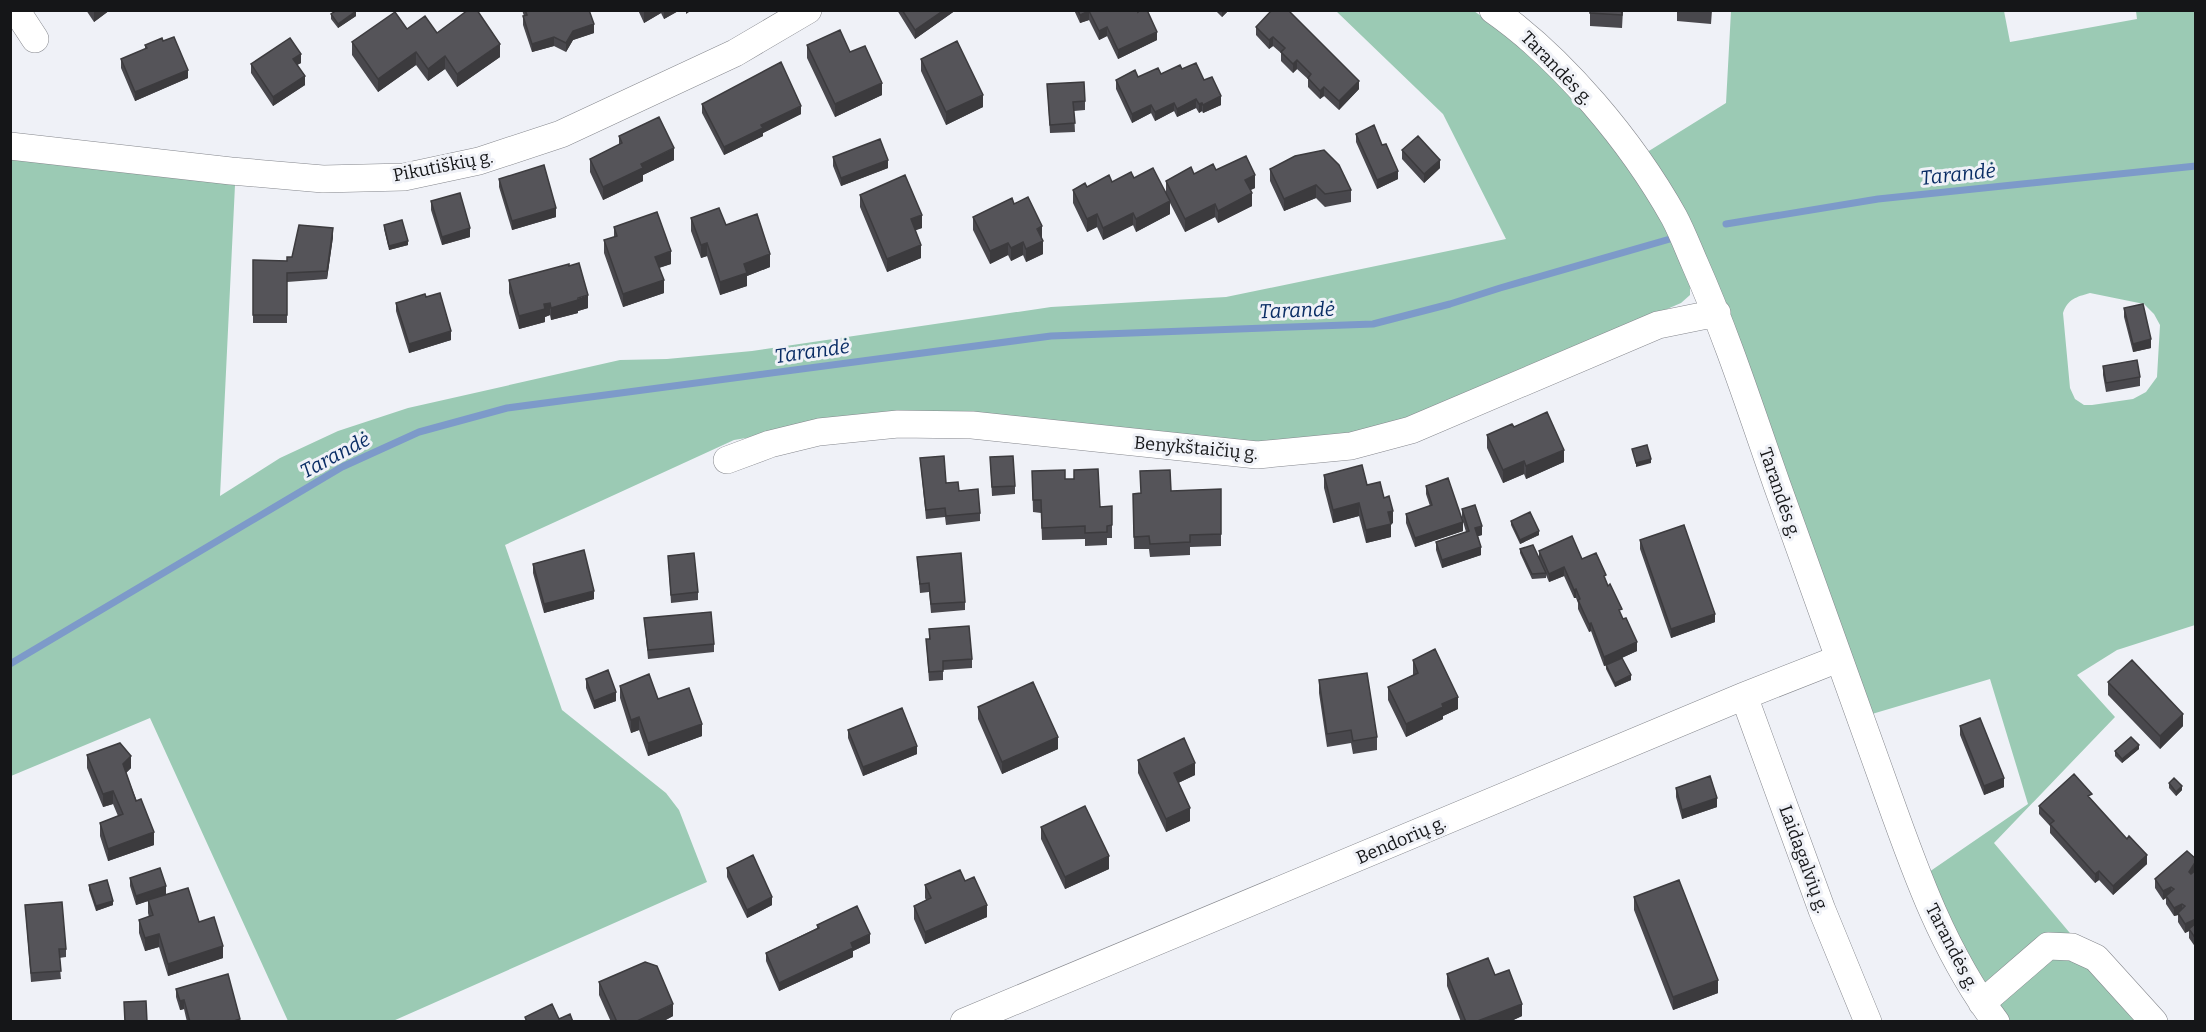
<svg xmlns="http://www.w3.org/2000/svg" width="2206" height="1032" viewBox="0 0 2206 1032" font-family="Bitter,serif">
	<rect width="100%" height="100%" fill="#eff1f7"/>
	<path fill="#9bcab4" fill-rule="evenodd" d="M1336,11H1474L1518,42L1561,83L1605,134L1666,226L1690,277V295L1681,303L1411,420L1366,436L1250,445L1006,415L916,414L807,428L734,440L505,545L562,710L666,793L679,810L707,882L393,1021H288L150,718L11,776V158L235,185L220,496L280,458L338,431L408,408L620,360L667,359L752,351L1051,307L1226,297L1506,239L1443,114Z
		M1731,11H2004L2010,42L2137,19L2136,11H2195V625L2117,650L2077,675L2115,717L1994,843L2144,1021H2009L1970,960L1929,872L2028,804L1990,679L1872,714L1644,154L1726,103ZM2090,293L2144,304L2154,314L2160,325L2157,377L2146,392L2133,399L2092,405H2084L2075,399L2070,388L2063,313C2068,299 2076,297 2090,293Z"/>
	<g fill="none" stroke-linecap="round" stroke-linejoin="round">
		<path stroke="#7d9ac9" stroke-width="7" d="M1726,224L1878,199L2196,166
			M10,664L342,467L419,432L507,408L1051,336L1373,324L1450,304L1500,288L1670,239"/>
		<g stroke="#85878d" stroke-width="28">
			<path id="minor" d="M16,10L35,39
				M1493,10C1563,59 1632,142 1674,217C1682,232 1688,248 1695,264C1727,336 1751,411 1777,485C1812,583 1847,680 1882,778C1912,862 1941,949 1996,1022
				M10,146L231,171L323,179L404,177L479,161L561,134L735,53L808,10
				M727,460L770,444L819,432L898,424L972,425L1257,455L1351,446L1411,430L1658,325L1717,313
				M1744,696L1822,910L1868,1022
				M1982,1003L2048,946L2072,947L2096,958L2154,1022
				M964,1022L1744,696L1838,659"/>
		</g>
		<use href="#minor" stroke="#fff" stroke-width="27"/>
	</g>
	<path fill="#49484d" d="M86,10H110L94,22Z
		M522,10H589L594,33L573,40L566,52L554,46L532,52L523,25V16H524Z
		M638,10H680L664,19L661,13L644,23Z
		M897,10H956L915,39Z
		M1074,10H1138L1157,40L1118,59L1107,36L1099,40L1089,20L1080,23Z
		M1215,10H1229L1222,17Z
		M1590,10H1623L1622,28L1590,26Z
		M1677,10H1712L1711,24L1677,21Z
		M331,14L356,16L338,28L331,19Z
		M1256,27L1359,89L1339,110L1324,96L1320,99L1308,87V79L1297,69L1293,73L1281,61V53L1273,46L1269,49L1256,35Z
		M407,29L437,33L500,57L457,87L445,69L428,81L416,65L378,92L352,55V42Z
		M145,45L188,78L135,101L121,68V59L145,49Z
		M807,45L850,52L882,95L835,117L807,58Z
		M921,59L983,107L946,125L921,71Z
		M301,63L297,65L305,85L273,106L251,73V64Z
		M1182,69L1204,80L1221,105L1203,113L1202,111L1199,113L1196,108L1177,117L1174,111L1155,121L1151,113L1132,123L1116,89V80L1161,74Z
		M1047,84L1085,101V110L1074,111L1075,132L1050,133Z
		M702,104L801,114L763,133V136L724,155L702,113Z
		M1356,134L1382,145L1398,179L1377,189L1356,142Z
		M619,136L674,160L643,175V181L603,200L590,172V159L619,145Z
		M1402,150L1440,168L1424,183L1402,159Z
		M833,157L888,168L841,186L833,166Z
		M1270,169L1351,190V202L1325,207L1316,198L1284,211L1270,181Z
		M1216,170L1255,188L1251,190L1252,206L1218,223L1215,217L1185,232L1170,203V214L1136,232L1133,225L1103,240L1097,227L1087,232L1073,203V190L1134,178L1166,192V181Z
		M499,179L556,217L512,230L499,187Z
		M860,195L922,228L915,230L921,258L887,272L860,207Z
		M431,201L470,237L442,245L431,210Z
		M1014,204L1042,239L1043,254L1026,262L1023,255L1011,261L1008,255L990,264L973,230V217Z
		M691,218L726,225L770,267L747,276V286L720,295L707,256L701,258L691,231Z
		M384,225L408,245L389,250L384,229Z
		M614,227L671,264L659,268L664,293L623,307L604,253V240L614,237Z
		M333,237L327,279L287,282V323H253V260L287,261L292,257Z
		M509,280L588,308L578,311V313L551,320L550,315L545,317V322L519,329L509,293Z
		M426,297L451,340L409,353L396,311V303Z
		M2124,308L2151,348L2133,352L2124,317Z
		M2103,366L2140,377V386L2106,392L2103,375Z
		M1514,427L1564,462L1526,479L1524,474L1503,483L1487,448V435Z
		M990,457L1015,486V494L992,496Z
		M920,458L946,483L959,491L980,513V521L946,525L945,517L926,519Z
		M1032,471L1065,479L1100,507L1112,506V538H1107V545L1085,546V539L1042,540L1041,513L1033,512Z
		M1324,475L1367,485L1384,498L1393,523L1391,524V537L1366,543L1359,516L1333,523L1324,488Z
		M1426,486L1463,531L1415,547L1406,523V514L1430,506L1426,494Z
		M1221,489V546L1190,547V555L1150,557L1149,549H1134L1133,494L1171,491Z
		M1462,509L1482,535L1478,536L1481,555L1442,568L1436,550V542L1466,532L1462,518Z
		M1511,521L1539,535L1520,544L1511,525Z
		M1640,540L1715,622L1671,638L1640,549Z
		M1520,549L1539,558V551L1582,559L1606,581L1637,651L1604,666L1591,631L1589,632L1578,609V603L1576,598H1574L1564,576L1549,582L1546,575V578L1532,579L1520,553Z
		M668,556L698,592V600L671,603Z
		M917,557L965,602V610L931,613L929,592L920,593Z
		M533,564L594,599L544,613L533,573Z
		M644,618L714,644V652L648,659Z
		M929,629L972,659V668L943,670V680L929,681L926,639H929Z
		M1413,660L1458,709L1443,716V719L1406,737L1388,700V687L1413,675Z
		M1606,665L1631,680L1615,687L1606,669Z
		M586,679L616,701L594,709L586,688Z
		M1319,680L1377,737V750L1353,754L1351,743L1327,747L1319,693Z
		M2108,682L2183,726L2160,749L2108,695Z
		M620,686L658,699L702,736L648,756L639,730L631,733L620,698Z
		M978,707L1058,749L1002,774L978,719Z
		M1960,726L2004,787L1984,795L1960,735Z
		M848,730L917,754L863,776L848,738Z
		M2139,749L2122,763L2115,756V751Z
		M87,755L131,768L126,773L154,845L108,861L100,836V823L118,816L113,804L103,807L87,768Z
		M1138,760L1195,775L1178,783L1190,821L1166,832L1138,773Z
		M2169,783L2182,790L2176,796L2169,788Z
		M1676,788L1717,807L1682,819L1676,797Z
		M2092,800L2147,864L2113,895L2099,880L2095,883L2050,833V826L2039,814V806Z
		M1041,827L1109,869L1065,889L1041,839Z
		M2196,859V870L2194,871L2196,870V948L2189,938V931L2185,933L2178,922V915L2174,916L2166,904V898L2163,900L2155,888V879Z
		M727,868L772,905L747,918L727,877Z
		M130,878L166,895L199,922L223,958L168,976L159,947L145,951L139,933V920L149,917L148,913V901L136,905L130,886Z
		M965,881L987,917L925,944L914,919V906L926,900L925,898V885Z
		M89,885L113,905L96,911L89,890Z
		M1634,897L1718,993L1673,1010L1634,910Z
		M25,905L66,949V957L59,958L61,979L31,982Z
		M817,925L870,943L853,951V957L779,991L766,961V953L817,928Z
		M1447,974L1495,975L1522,1016L1509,1022H1461L1447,986Z
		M599,982L673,1016L662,1022H611L599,995Z
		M176,989L240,1022H187L184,1009L180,1010L176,997Z"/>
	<path fill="#3c3b3e" d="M94,10H110L94,22Z
		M644,10H661V13L644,23Z
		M664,10H680L664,19Z
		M686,10H692L686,14Z
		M944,10H956L915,39V30Z
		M1222,10H1229L1222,17Z
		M356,11V16L338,28V24Z
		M1089,11V20L1080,23V15Z
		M594,24V33L573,40L566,52V43L573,31Z
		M1107,27V36L1099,40V31Z
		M1157,32V40L1118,59V50Z
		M554,37V46L532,52V44Z
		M1273,37V46L1269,49V40Z
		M500,44V57L457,87V74Z
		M416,52V65L378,92V79Z
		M301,54V63L293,67V59Z
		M445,56V69L428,81V69Z
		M1297,60V69L1293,73V64Z
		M188,70V78L135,101V92Z
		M305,76V85L273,106V97Z
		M1359,81V89L1339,110V101Z
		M882,83V95L835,117V104Z
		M1324,87V96L1320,99V91Z
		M983,95V107L946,125V112Z
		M1221,96V105L1203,113V105Z
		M1196,99V108L1177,117V109Z
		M1174,103V111L1155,121V112Z
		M1202,103V111L1199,113V104Z
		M1151,105V113L1132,123V114Z
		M801,106V114L763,133V136L724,155V147L761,125Z
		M674,148V160L643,175V181L603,200V187L641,164Z
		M888,160V168L841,186V178Z
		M1440,160V168L1424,183V174Z
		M1398,171V179L1377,189V180Z
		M1255,175V188L1245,192V180Z
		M1316,185V198L1284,211V199Z
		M1252,193V206L1218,223V211Z
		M1170,201V214L1136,232V219Z
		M1215,204V217L1185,232V219Z
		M556,208V217L512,230V221Z
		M1133,213V225L1103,240V228Z
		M1097,214V227L1087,232V219Z
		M922,215V228L911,232V219Z
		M1042,226V239L1037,229Z
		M333,228V237L327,279V271Z
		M470,228V237L442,245V237Z
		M408,241V245L389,250V246Z
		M1043,241V254L1026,262V249Z
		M1023,242V255L1011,261V248Z
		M707,243V256L701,258V245Z
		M1008,243V255L990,264V251Z
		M921,245V258L887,272V259Z
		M671,251V264L655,269V257Z
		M770,254V267L747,276V286L720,295V282L744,264Z
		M664,280V293L623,307V294Z
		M588,295V308L578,311V313L551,320V308Z
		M550,303V315L545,317V322L519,329V316L544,304Z
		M451,331V340L409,353V344Z
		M2151,339V348L2133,352V344Z
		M1564,450V462L1526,479V466Z
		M1651,459V463L1636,467V463Z
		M1524,461V474L1503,483V470Z
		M1359,503V516L1333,523V510Z
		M1393,511V523L1391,524V537L1366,543V530L1388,512Z
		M1463,522V531L1415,547V538Z
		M1482,526V535L1475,537V528Z
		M1539,531V535L1520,544V540Z
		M1481,547V555L1442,568V560Z
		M1564,567V576L1549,582V574Z
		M1576,589V598H1574V590Z
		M594,591V599L544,613V604Z
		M1715,614V622L1671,638V629Z
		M1591,623V631L1589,632V624Z
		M1637,642V651L1604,666V657Z
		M1631,675V680L1615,687V683Z
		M616,692V701L594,709V701Z
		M1458,697V709L1443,716V719L1406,737V724L1442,704Z
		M2183,714V726L2160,749V736Z
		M639,717V730L631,733V720Z
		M702,724V736L648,756V743Z
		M1058,737V749L1002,774V762Z
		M2139,745V749L2122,763V759Z
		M917,746V754L863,776V767Z
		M131,756V768L123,776V764Z
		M1195,763V775L1174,785V773Z
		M2004,778V787L1984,795V786Z
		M2182,786V790L2176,796V792Z
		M113,791V804L103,807V794Z
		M1717,798V807L1682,819V810Z
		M1190,808V821L1166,832V819Z
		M154,832V845L108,861V849Z
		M2147,855V864L2113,895V886Z
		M1109,856V869L1065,889V877Z
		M2196,861V870L2189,880V872Z
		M2099,871V880L2095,883V874Z
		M166,886V895L136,905V896Z
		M2171,887V896H2166V898L2163,900V891Z
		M772,897V905L747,918V910Z
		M113,901V905L96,911V906Z
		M2182,904V912L2178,913V915L2174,916V908Z
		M987,905V917L925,944V932Z
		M2194,920V929H2189V931L2185,933V924Z
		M159,934V947L145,951V938Z
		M870,934V943L853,951V957L779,991V983L851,943Z
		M223,946V958L168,976V964Z
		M1718,980V993L1673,1010V997Z
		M184,1000V1009L180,1010V1001Z
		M673,1004V1016L662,1022H635Z
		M1522,1004V1016L1509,1022H1475Z"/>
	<path fill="#555459" stroke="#3c3b3e" stroke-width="1.5" d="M337,10H356V11L338,24L331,14Z
		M468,10H477L500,44L457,74L445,56L428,69L416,52L378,79L352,42L395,12L407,29L425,16L437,33Z
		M525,10H589L594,24L573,31L566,43L554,37L532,44L523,16L527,15Z
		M902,10H944L915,30Z
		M1078,10H1138V12L1141,10H1147L1157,32L1118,50L1107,27L1099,31L1089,11L1080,15Z
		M1272,10H1288L1359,81L1339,101L1324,87L1320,91L1308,78L1311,74L1297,60L1293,64L1281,52L1285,48L1273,37L1269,40L1256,27Z
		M1590,10H1622V15L1590,13Z
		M840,30L850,52L865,46L882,83L835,104L807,45Z
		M174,37L188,70L135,92L121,59L147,48L145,45L162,38L163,41Z
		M290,38L301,54L293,59L305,76L273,97L251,64Z
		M957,41L983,95L946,112L921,59Z
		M781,62L801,106L761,125L763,128L724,147L702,104Z
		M1196,63L1204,80L1212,77L1221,96L1203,105L1202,103L1199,104L1196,99L1177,109L1174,103L1155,112L1151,105L1132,114L1116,80L1135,70L1138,77L1158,68L1161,74L1180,65L1182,69Z
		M1084,82L1085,101L1073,102L1075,123L1050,125L1047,84Z
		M659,117L674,148L641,164L643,168L603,187L590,159L622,143L619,136Z
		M1374,125L1382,145L1386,144L1398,171L1377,180L1356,134Z
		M1418,136L1440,160L1424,174L1402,150Z
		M880,139L888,160L841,178L833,157Z
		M1324,150L1339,165L1351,190L1325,194L1316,185L1284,199L1270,169L1295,156Z
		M1246,156L1255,175L1245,180L1252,193L1218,211L1215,204L1185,219L1166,181L1191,167L1194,174L1213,164L1216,170Z
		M544,165L556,208L512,221L499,179Z
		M1153,168L1170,201L1136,219L1133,213L1103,228L1097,214L1087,219L1073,190L1085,183L1087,187L1109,175L1112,182L1131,172L1134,178Z
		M905,175L922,215L911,219L921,245L887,259L860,195Z
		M460,193L470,228L442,237L431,201Z
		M1028,197L1042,226L1037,229L1043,241L1026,249L1023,242L1011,248L1008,243L990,251L973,217L1012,198L1014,204Z
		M719,208L726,225L757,214L770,254L744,264L747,273L720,282L707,243L701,245L691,218Z
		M657,212L671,251L655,257L664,280L623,294L604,240L617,236L614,227Z
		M402,220L408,241L389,246L384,225Z
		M299,225L333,228L327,271L287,273V315H253V260L287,261V257H292Z
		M579,263L588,295L578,298V300L551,308L550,303L544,304L545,309L519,316L509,280L569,264V266Z
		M440,293L451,331L409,344L396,303L425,294L426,297Z
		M2143,304L2151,339L2133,344L2124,308Z
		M2137,360L2140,377L2106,383L2103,366Z
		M1547,412L1564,450L1526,466L1524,461L1503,470L1487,435L1512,424L1514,427Z
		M1647,445L1651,459L1636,463L1632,449Z
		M944,456L946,483L958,482L959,491L978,489L980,513L946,516L945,508L926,510L920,458Z
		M1013,456L1015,486L992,487L990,457Z
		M1362,465L1367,485L1380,482L1384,498L1389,496L1393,511L1388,512L1391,524L1366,530L1359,503L1333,510L1324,475Z
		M1098,469L1100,507L1112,506V525L1107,526V532L1085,533V526L1042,528L1041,500H1033L1032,471L1065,470V479H1074V470Z
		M1170,470L1171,491L1221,489V534L1190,535V542L1150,544L1149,536L1134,537L1133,494L1141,493L1140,471Z
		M1448,478L1463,522L1415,538L1406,514L1432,505L1426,486Z
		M1475,505L1482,526L1475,528L1481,547L1442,560L1436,542L1469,531L1462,509Z
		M1530,512L1539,531L1520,540L1511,521Z
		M1684,525L1715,614L1671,629L1640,540Z
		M1572,536L1582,559L1596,553L1606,575L1604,576L1608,586L1610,584L1622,609L1619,610L1623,619L1626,618L1637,642L1604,657L1591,623L1589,624L1578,600L1580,599L1576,589L1574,590L1564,567L1549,574L1539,551Z
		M1533,545L1546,573L1532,574L1520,549Z
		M584,550L594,591L544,604L533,564Z
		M694,553L698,592L671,595L668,556Z
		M961,553L965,602L931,604L929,583L920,584L917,557Z
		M711,612L714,644L648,650L644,618Z
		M969,626L972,659L943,661V671L929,672L926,639H930L929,629Z
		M1435,649L1458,697L1442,704L1443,707L1406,724L1388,687L1418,673L1413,660Z
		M1622,658L1631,675L1615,683L1606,665Z
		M2132,660L2183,714L2160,736L2108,682Z
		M608,670L616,692L594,701L586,679Z
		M1367,673L1377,737L1353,741L1351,730L1327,734L1319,680Z
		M649,674L658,699L689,688L702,724L648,743L639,717L631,720L620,686Z
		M1033,682L1058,737L1002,762L978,707Z
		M902,708L917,746L863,767L848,730Z
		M1980,718L2004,778L1984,786L1960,726Z
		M2131,737L2139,745L2122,759L2115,751Z
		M1184,738L1195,763L1174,773L1190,808L1166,819L1138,760Z
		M120,743L131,756L123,764L136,801L141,799L154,832L108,849L100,823L123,814L113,791L103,794L87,755Z
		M2074,774L2092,794L2088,796L2127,839L2129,836L2147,855L2113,886L2099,871L2095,874L2050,824L2054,821L2039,806Z
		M1710,776L1717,798L1682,810L1676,788Z
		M2174,778L2182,786L2176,792L2169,783Z
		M1085,806L1109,856L1065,877L1041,827Z
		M2187,851L2196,859V861L2189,872L2191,874L2196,870V922L2194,920L2185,924L2178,913L2185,906L2182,904L2174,908L2166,896L2174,889L2171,887L2163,891L2155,879Z
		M753,855L772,897L747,910L727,868Z
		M160,868L166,886L136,896L130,878Z
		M960,870L965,881L974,877L987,905L925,932L914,906L931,898L925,885Z
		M107,880L113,901L96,906L89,885Z
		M1679,880L1718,980L1673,997L1634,897Z
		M188,888L199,922L214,917L223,946L168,964L159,934L145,938L139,920L153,915L148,900Z
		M62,902L66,949H59L61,971L31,973L25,905Z
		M857,906L870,934L851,943L853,948L779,983L766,953L819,928L817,925Z
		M2196,923V939L2189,929Z
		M1488,958L1495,975L1509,970L1522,1004L1475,1022H1466L1447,974Z
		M645,962L657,966L673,1004L635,1022H617L599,982Z
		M228,974L240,1019L231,1022H190L184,1000L180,1001L176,989Z
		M146,1001L147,1022H125L124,1002Z
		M552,1004L559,1019L570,1014L573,1022H527L525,1017Z"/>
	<g text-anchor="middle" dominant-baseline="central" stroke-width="6" stroke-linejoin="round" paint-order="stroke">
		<g font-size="18" fill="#151618" stroke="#eff1f7">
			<text transform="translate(1557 68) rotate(46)">Tarandės g.</text>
			<text transform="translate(443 166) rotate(-11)">Pikutiškių g.</text>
			<text transform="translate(1196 448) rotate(5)">Benykštaičių g.</text>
			<text transform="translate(1780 493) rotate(71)">Tarandės g.</text>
			<text transform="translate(1401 840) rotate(-23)">Bendorių g.</text>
			<text transform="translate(1804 859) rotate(70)">Laidagalvių g.</text>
			<text transform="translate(1952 947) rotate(63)">Tarandės g.</text>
		</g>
		<g font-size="20" font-style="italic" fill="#0a2d65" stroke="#eff1f7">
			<text transform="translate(1958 174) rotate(-6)">Tarandė</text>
			<text transform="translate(1297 310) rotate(-2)">Tarandė</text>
			<text transform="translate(812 351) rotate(-8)">Tarandė</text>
			<text transform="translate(335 455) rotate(-28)">Tarandė</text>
		</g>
	</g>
	<rect width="2206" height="1032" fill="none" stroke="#151618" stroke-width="24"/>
</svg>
